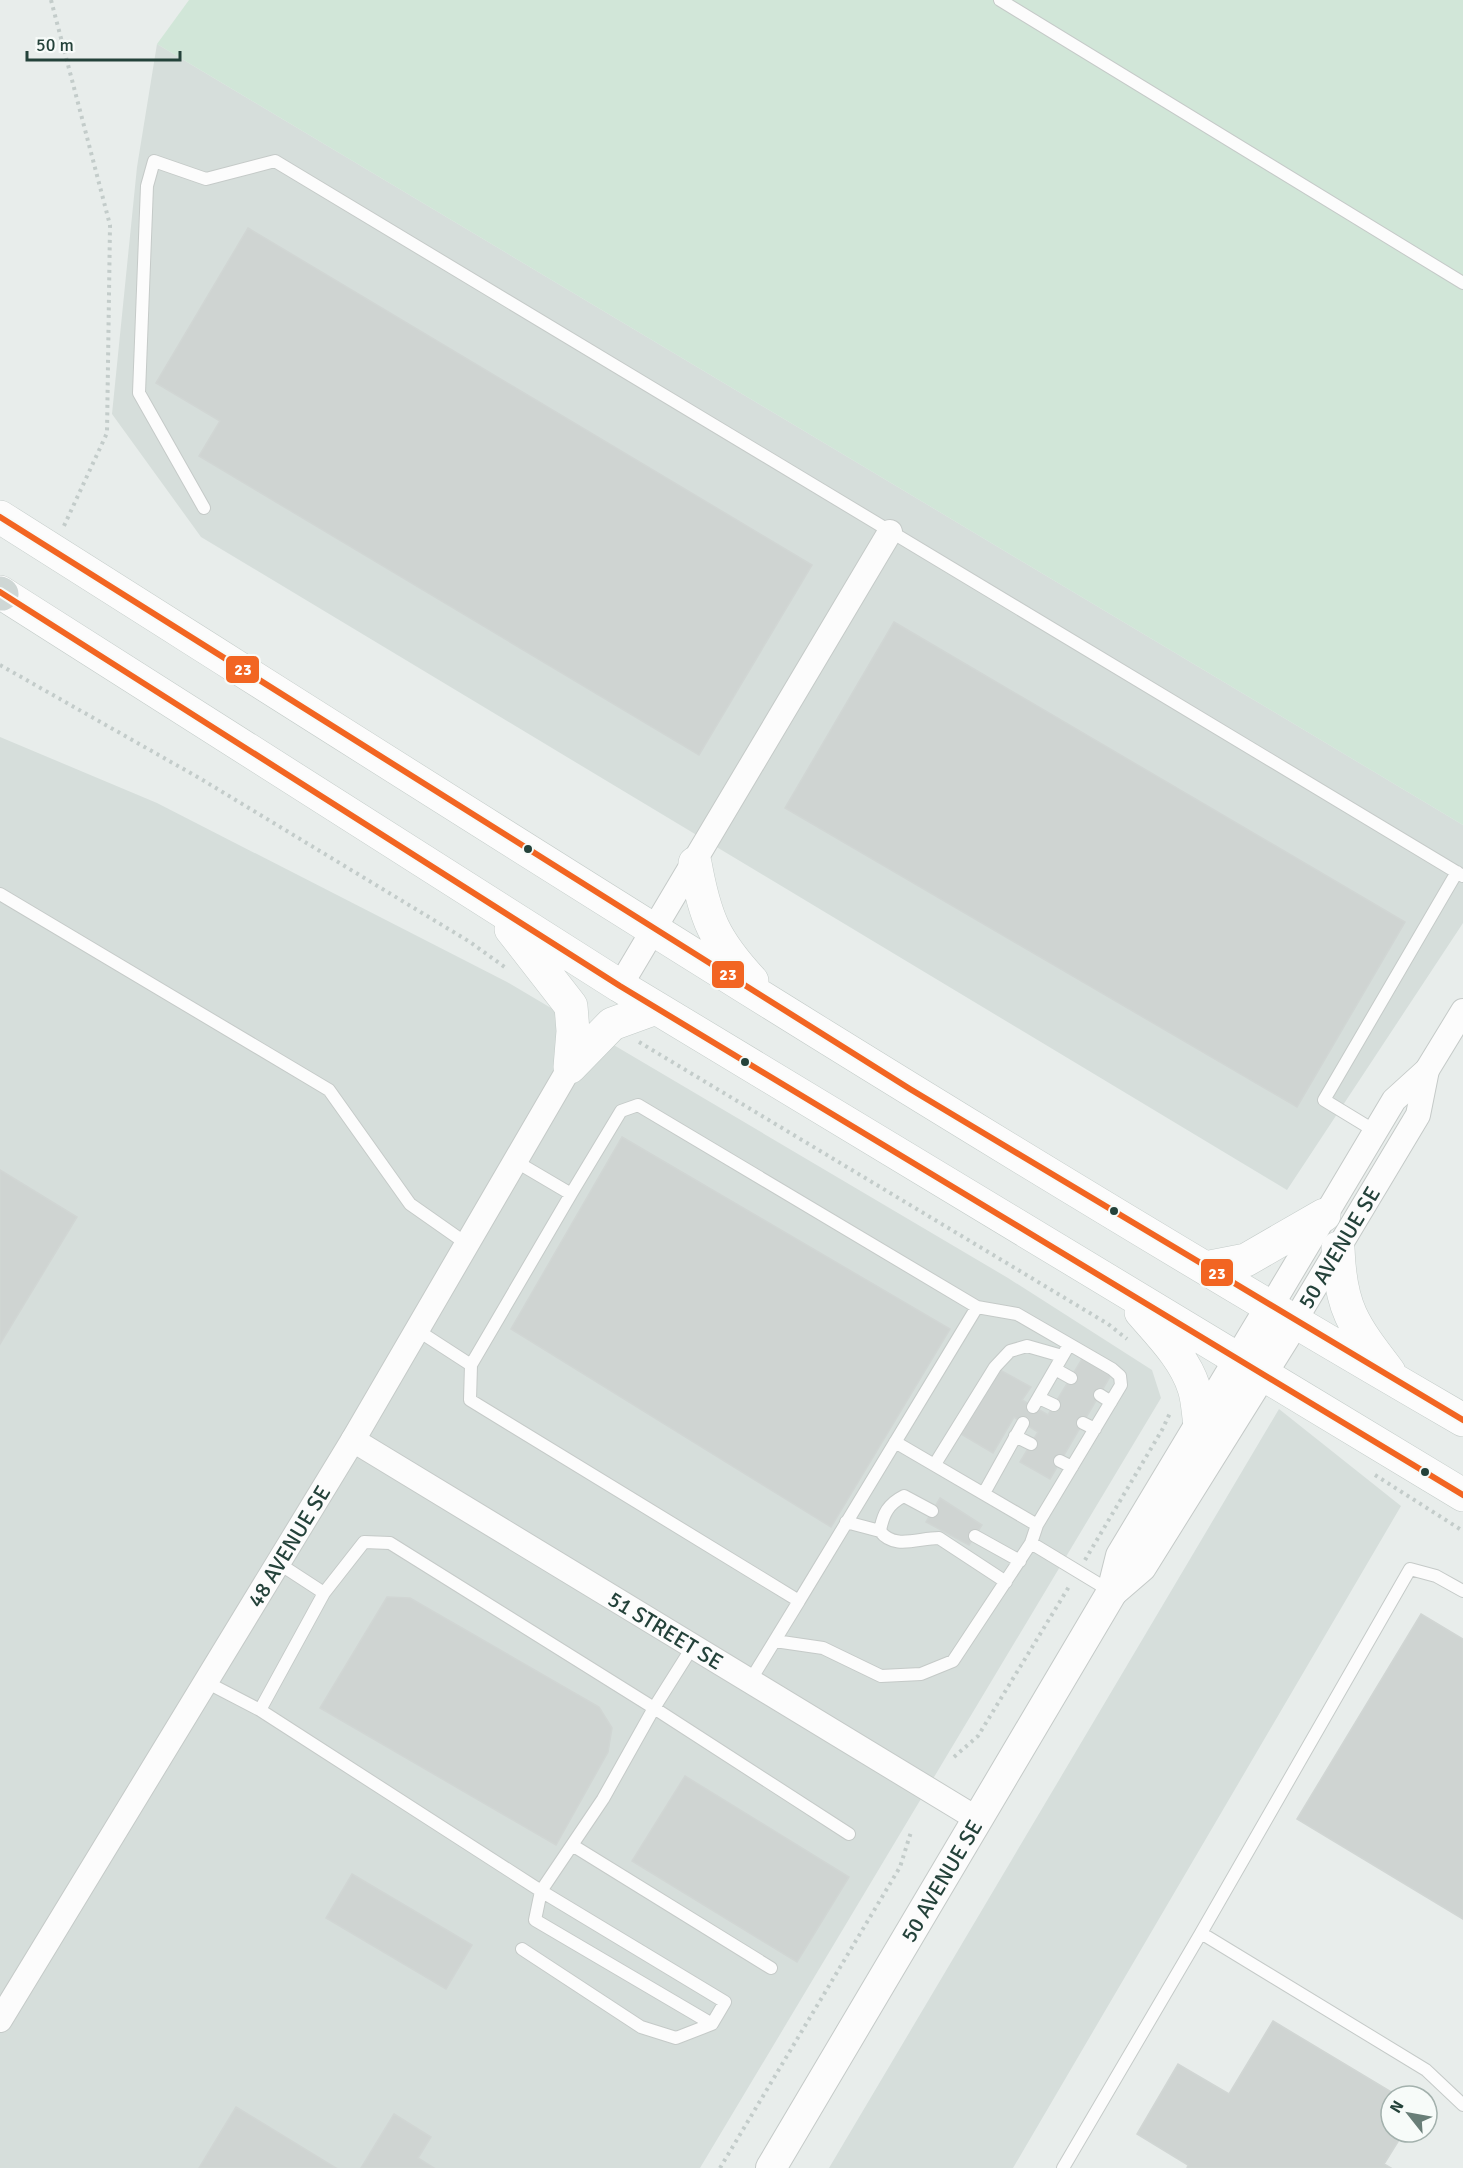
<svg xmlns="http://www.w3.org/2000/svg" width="1463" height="2168" viewBox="0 0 1463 2168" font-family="Signika,sans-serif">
	<rect width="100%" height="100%" fill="#e8edeb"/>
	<path fill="#d6dedb" d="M157,44L1463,825V923L1287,1190L201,537L112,414L137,167Z
		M0,737L157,803L507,982L1008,1278L1152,1370L1161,1398L700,2168H0Z
		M1279,1409L1401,1506L1013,2168H829Z"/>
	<path fill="#d1e6d8" d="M189,0H1463V825L157,44Z"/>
	<path fill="#cfd4d2" stroke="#d1d6d4" stroke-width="1.5" d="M248,228L812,565L699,755L199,456L220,421L156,383Z
		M894,622L1405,922L1297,1107L785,808Z
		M622,1137L950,1329L831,1527L511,1329Z
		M0,1170L77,1217L0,1344Z
		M1082,1359L1111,1375L1050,1479L1020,1462L1038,1432L1014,1417L993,1453L961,1434L1000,1370L1031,1387L1022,1400L1048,1415Z
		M940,1498L982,1525L969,1545L926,1522Z
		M387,1597L410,1598L599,1707L612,1728L608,1752L556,1845L320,1708Z
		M1421,1614L1463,1639V1919L1297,1819Z
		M685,1776L849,1877L797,1962L632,1861Z
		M352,1874L472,1945L446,1989L326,1918Z
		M1273,2021L1398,2096H1391V2132H1404L1384,2164L1391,2168H1187L1188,2165L1137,2134L1178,2064L1229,2094Z
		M236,2107L336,2168H199Z
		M394,2114L431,2137L418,2158L434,2168H361Z"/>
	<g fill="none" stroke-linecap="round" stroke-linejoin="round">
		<g stroke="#c5cac8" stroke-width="14">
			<path id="service" d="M1000,0L1463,283
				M204,508L139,393L147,186L154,161L206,179L275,161L1463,876
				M0,894L329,1090L410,1204L467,1244
				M1375,1131L1324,1100L1457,872
				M977,1307L1017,1314L1112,1369L1120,1376L1121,1385L1037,1525
				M417,1330L471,1365L571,1194L515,1161
				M471,1365L470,1400L799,1601L977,1307L638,1105L621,1111L571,1194
				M1055,1369L1071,1378
				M1100,1395L1111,1402
				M1039,1398L1054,1405
				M1033,1407L1066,1350
				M1083,1423L1095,1429
				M1015,1436L1031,1444
				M895,1442L1037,1525L1031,1543L1112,1592
				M1060,1461L1072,1467
				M935,1464L995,1367L1010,1351L1027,1346L1062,1356
				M984,1493L1023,1423
				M932,1511L904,1496C888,1504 883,1514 880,1531C894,1550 918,1538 939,1538L1006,1582
				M846,1522L880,1531
				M975,1536L1020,1561
				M278,1563L324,1593
				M775,1641L823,1648L881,1676L921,1674L953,1661L1031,1543
				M750,1681L799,1601
				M206,1682L260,1710L541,1891L603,1799L654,1708L693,1646
				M260,1710L324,1593L364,1542L390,1543L654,1708L849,1834
				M572,1845L771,1968
				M541,1891L725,2002L712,2024L535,1920Z
				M1201,1933L1410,1569L1436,1576L1463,1591
				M522,1949L641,2027L676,2038L712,2024
				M1063,2168L1201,1933L1426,2070L1463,2105"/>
		</g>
		<g stroke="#c5cac8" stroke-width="26">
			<g id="minor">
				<path d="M620,986L890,532"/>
				<path d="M1270,1308L1394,1100L1427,1070L1463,1011"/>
				<path id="s1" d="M1294,1322L1418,1115L1427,1070"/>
				<path id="s2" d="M353,1440L979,1820"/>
				<path id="s3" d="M0,2020L353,1440L570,1067"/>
			</g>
		</g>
		<g stroke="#c5cac8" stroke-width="32">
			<g id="tertiary">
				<path d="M1112,1592L1141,1567L1294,1322"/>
				<path id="s4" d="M771,2168L1112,1592L1121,1556L1270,1308"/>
			</g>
		</g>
		<g stroke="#c3cbc8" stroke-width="34">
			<path id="secondary" d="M0,517C484,823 967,1133 1463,1420
				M0,592L620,986L1463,1495
				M695,863C705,918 714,940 752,981
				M511,929L571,1006L573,1031L570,1067
				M570,1067L612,1024L656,1008
				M1338,1248C1340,1308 1353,1325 1389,1372
				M1205,1268L1246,1260L1324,1215
				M1141,1312C1161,1335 1185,1359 1194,1388C1198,1400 1198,1413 1200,1425"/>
		</g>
		<g stroke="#c3ccc9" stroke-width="34">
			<path id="primary" d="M0,593L2,594"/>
		</g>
		<path stroke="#c3ccca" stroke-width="4" stroke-dasharray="3 4.5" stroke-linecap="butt" d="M51,0L110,225L107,433L63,528
			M0,665L201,779L470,942L506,968
			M639,1042L1108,1324L1127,1339
			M1375,1475L1463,1531
			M1085,1560L1162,1430L1171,1411
			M954,1757L978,1736L1070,1585
			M720,2168L900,1867L911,1832"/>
		<use href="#service" stroke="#fcfcfc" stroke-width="12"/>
		<use href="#minor" stroke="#fcfcfc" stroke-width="24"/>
		<use href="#tertiary" stroke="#fcfcfc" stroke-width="30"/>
		<use href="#secondary" stroke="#fcfcfc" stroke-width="33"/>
		<use href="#primary" stroke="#cfd7d5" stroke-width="33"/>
		<g stroke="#f7fbf9" stroke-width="10">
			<path id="bus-1" d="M0,517L910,1089L1463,1420
				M0,592L620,986L1463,1495"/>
		</g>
		<use href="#bus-1" stroke="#f26522" stroke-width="6"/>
	</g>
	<g fill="#24423a" stroke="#f7fbf9" stroke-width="2">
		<circle cx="528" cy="849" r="5"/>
		<circle cx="745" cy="1062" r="5"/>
		<circle cx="1114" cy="1211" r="5"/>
		<circle cx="1425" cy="1472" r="5"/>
	</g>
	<g text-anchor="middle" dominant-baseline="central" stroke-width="6" stroke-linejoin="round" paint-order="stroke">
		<g font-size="22" fill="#24423a" stroke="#f7fbf9">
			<text stroke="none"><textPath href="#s1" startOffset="87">50 AVENUE SE</textPath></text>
			<text stroke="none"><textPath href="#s3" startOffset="555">48 AVENUE SE</textPath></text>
			<text stroke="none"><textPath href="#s2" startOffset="366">51 STREET SE</textPath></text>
			<text stroke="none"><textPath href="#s4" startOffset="334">50 AVENUE SE</textPath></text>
		</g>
	</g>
	<g stroke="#f7fbf9" stroke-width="2">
		<rect x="225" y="655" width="35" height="29" rx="6" fill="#f26522"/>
		<rect x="711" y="960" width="34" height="29" rx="6" fill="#f26522"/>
		<rect x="1200" y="1258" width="34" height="29" rx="6" fill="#f26522"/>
	</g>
	<g font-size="16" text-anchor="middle" font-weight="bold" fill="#fff">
		<text x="243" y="675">23</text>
		<text x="728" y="980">23</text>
		<text x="1217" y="1279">23</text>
	</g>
	<g transform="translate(1409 2114) rotate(301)"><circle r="28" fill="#f7fbf9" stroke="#a3b1ad" stroke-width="1.5"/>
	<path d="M0-4.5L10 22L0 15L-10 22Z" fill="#697e78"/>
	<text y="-9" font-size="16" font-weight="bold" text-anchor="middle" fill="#24423a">N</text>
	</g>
	<path d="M27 51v9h153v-9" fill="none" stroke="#24423a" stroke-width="3"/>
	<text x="36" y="51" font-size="18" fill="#24423a" stroke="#f7fbf9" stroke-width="4.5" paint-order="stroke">50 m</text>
</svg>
